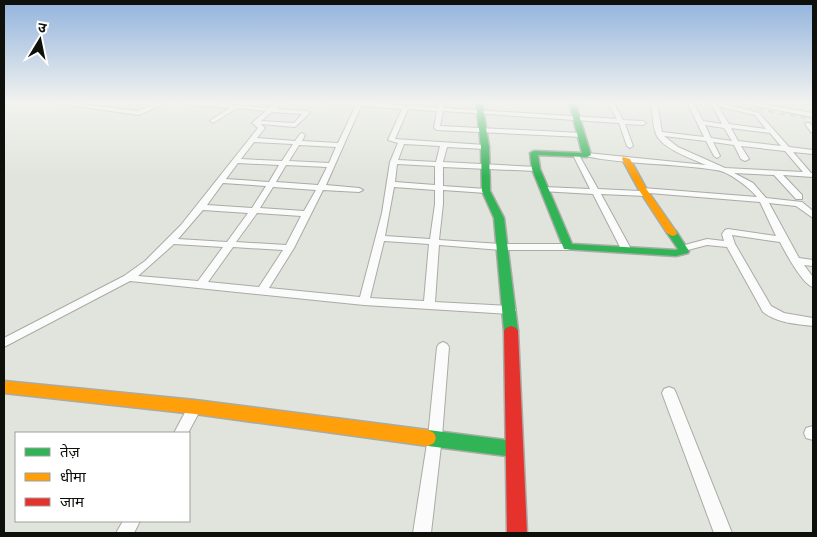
<svg xmlns="http://www.w3.org/2000/svg" width="817" height="537" viewBox="0 0 817 537" font-family="Jost,'Noto Sans Devanagari',sans-serif">
	<rect width="100%" height="100%" fill="#e1e4dc"/>
	<g fill="none" stroke-linecap="round" stroke-linejoin="round">
		<g stroke="#a9aba5" stroke-width="2">
			<path id="street" d="M47,102H64L138,111L160,102H168L139,115Z
				M179,102H201L269,108L277,102H283L276,109L307,111L310,113L295,127L261,124L265,128L257,138L295,141L300,134L302,133L305,135L302,141L338,143L356,105L328,104L325,102H363L438,108L439,102H445L444,108L617,119L607,102H613L623,120L643,121L646,123L643,125L625,124L633,146L630,148L627,146L619,123L443,111L440,126L582,133L585,135L582,137L437,130L434,128L437,111L408,109L395,139L485,145L488,147L485,149L447,147L443,162L536,167L540,169L536,171L443,167V186L486,189L490,191L486,193L443,190V204L439,240L501,244H568L573,247L568,250H501L439,245L435,302L510,306L514,307L516,310L514,313L510,314L364,305L130,281L4,347V338L124,276L145,261L181,225L258,128L252,123L266,111L237,108L213,123L210,121L211,120L230,108L182,104ZM361,106L402,109L388,140L398,143L390,162L382,213L360,297L269,288L294,248L323,190L359,192L363,190L359,188L326,185ZM272,112L302,114L294,123L261,121ZM254,142L293,144L282,161L241,159ZM404,144L440,146L436,162L398,160ZM299,145L336,147L329,163L289,161ZM238,163L279,165L269,182L226,179ZM397,164L435,166V185L395,182ZM286,165L327,167L318,185L276,182ZM223,183L266,186L252,208L207,205ZM273,187L316,190L304,211L260,208ZM394,187L435,190V204L430,239L385,236ZM203,210L248,213L227,242L178,239ZM257,213L301,216L286,245L236,242ZM384,241L429,244L424,301L370,298ZM174,244L223,247L198,281L138,276ZM233,247L283,250L259,287L208,282Z
				M651,102H657L662,132L704,137L687,102H693L703,121L722,124L712,105L704,102H716L759,113L789,147L813,150V154L793,152L811,173H813V177L783,175L802,195V199H796L774,175L734,173L753,183L766,198L802,202L813,211V218L796,206L769,203L799,258L813,260V266L804,265L813,277V287C803,285 785,252 780,242L732,235L735,244L771,306L784,313L813,318V326C796,324 777,323 763,312L727,247L707,245L684,251L679,248L681,246L707,239L724,241L722,234L725,230L728,229L776,236L760,202L649,193V196H646L601,194L631,249L626,252L621,249L593,194L541,191L540,189L544,187L590,189L573,155L576,153L579,155L598,189L640,191V188H643L757,197C749,187 728,171 716,170C673,163 627,165 585,156V154L587,153L706,165C692,159 661,148 656,134C652,124 653,112 651,102ZM718,106L755,115L766,129L729,124ZM705,125L724,128L732,141L711,138ZM731,128L770,133L781,146L738,141ZM664,136L706,141L714,156L717,158L720,156L713,142L734,145L741,159L745,161L749,159L741,146L785,151L803,172L725,168L678,147Z
				M737,102H749L813,113V117Z
				M806,123H810L813,127V133L811,132L805,124Z
				M443,342L447,344L449,347L442,437L431,533H413L428,437L437,347L439,344Z
				M669,387L674,389L676,393L732,533H714L662,393L664,389Z
				M195,401L200,403L202,407L188,433H174L190,403Z
				M813,426V440L806,438L804,433L806,428Z
				M123,521H140L134,533H116Z"/>
		</g>
		<g stroke="#a9aba5" stroke-width="3">
			<path id="fast" d="M476,102H482L489,147L490,191L504,218L518,331L516,334L511,336L506,334L504,331L494,218L482,191L481,147Z
				M569,102H575L591,155L587,157L538,155L540,169L572,244L676,250L678,249L667,233L672,230L676,231L689,251L688,253L676,256L564,249L532,169L530,153L534,151L582,153Z
				M428,430L514,441L520,443L522,449L520,455L514,457L428,446L422,443L420,438L422,433Z"/>
		</g>
		<g stroke="#a9aba5" stroke-width="3">
			<path id="slow" d="M623,157L630,159L647,190L677,233L676,235L672,236L667,233L639,190L622,159Z
				M4,381L195,400L428,430L434,433L436,438L434,443L428,446L195,414L4,393Z"/>
		</g>
		<g stroke="#a9aba5" stroke-width="3">
			<path id="jam" d="M511,326L516,328L518,331L527,533H507L504,331L506,328Z"/>
		</g>
		<use href="#street" fill="#fafbfa" fill-rule="evenodd"/>
		<use href="#fast" fill="#30b455" fill-rule="evenodd"/>
		<use href="#slow" fill="#ff9f0a" fill-rule="evenodd"/>
		<use href="#jam" fill="#e5322d" fill-rule="evenodd"/>
		<path stroke="#c2c2c0" stroke-width="2.5" stroke-dasharray="5.5 5.5" stroke-linecap="butt" d="M714,102L813,119"/>
	</g>
	<linearGradient id="sky" x2="0" y2="1"><stop stop-color="#92b3dd"/><stop offset="0.58" stop-color="#f2f3ef"/><stop offset="1" stop-color="#f2f3ef" stop-opacity="0"/></linearGradient>
	<rect width="817" height="177" fill="url(#sky)"/>
	<rect width="817" height="537" fill="none" stroke="#0e100b" stroke-width="10"/>
	<rect x="15" y="432" width="175" height="90" fill="#ffffff" stroke="#9f9f9d"/>
	<rect x="25" y="448" width="25" height="8" fill="#30b455" stroke="#9f9f9d"/>
	<text x="60" y="457" font-size="15" fill="#0e100b">तेज़</text>
	<rect x="25" y="473" width="25" height="8" fill="#ff9f0a" stroke="#9f9f9d"/>
	<text x="60" y="482" font-size="15" fill="#0e100b">धीमा</text>
	<rect x="25" y="498" width="25" height="8" fill="#e5322d" stroke="#9f9f9d"/>
	<text x="60" y="507" font-size="15" fill="#0e100b">जाम</text>
	<g transform="translate(40 40) rotate(10)" stroke="#ffffff" stroke-width="4" paint-order="stroke">
	<path d="M0-4L9 19L0 12L-9 19Z" fill="#0e100b"/>
	<text y="-8" font-size="14" font-weight="bold" text-anchor="middle" fill="#0e100b">उ</text>
	</g>
</svg>
